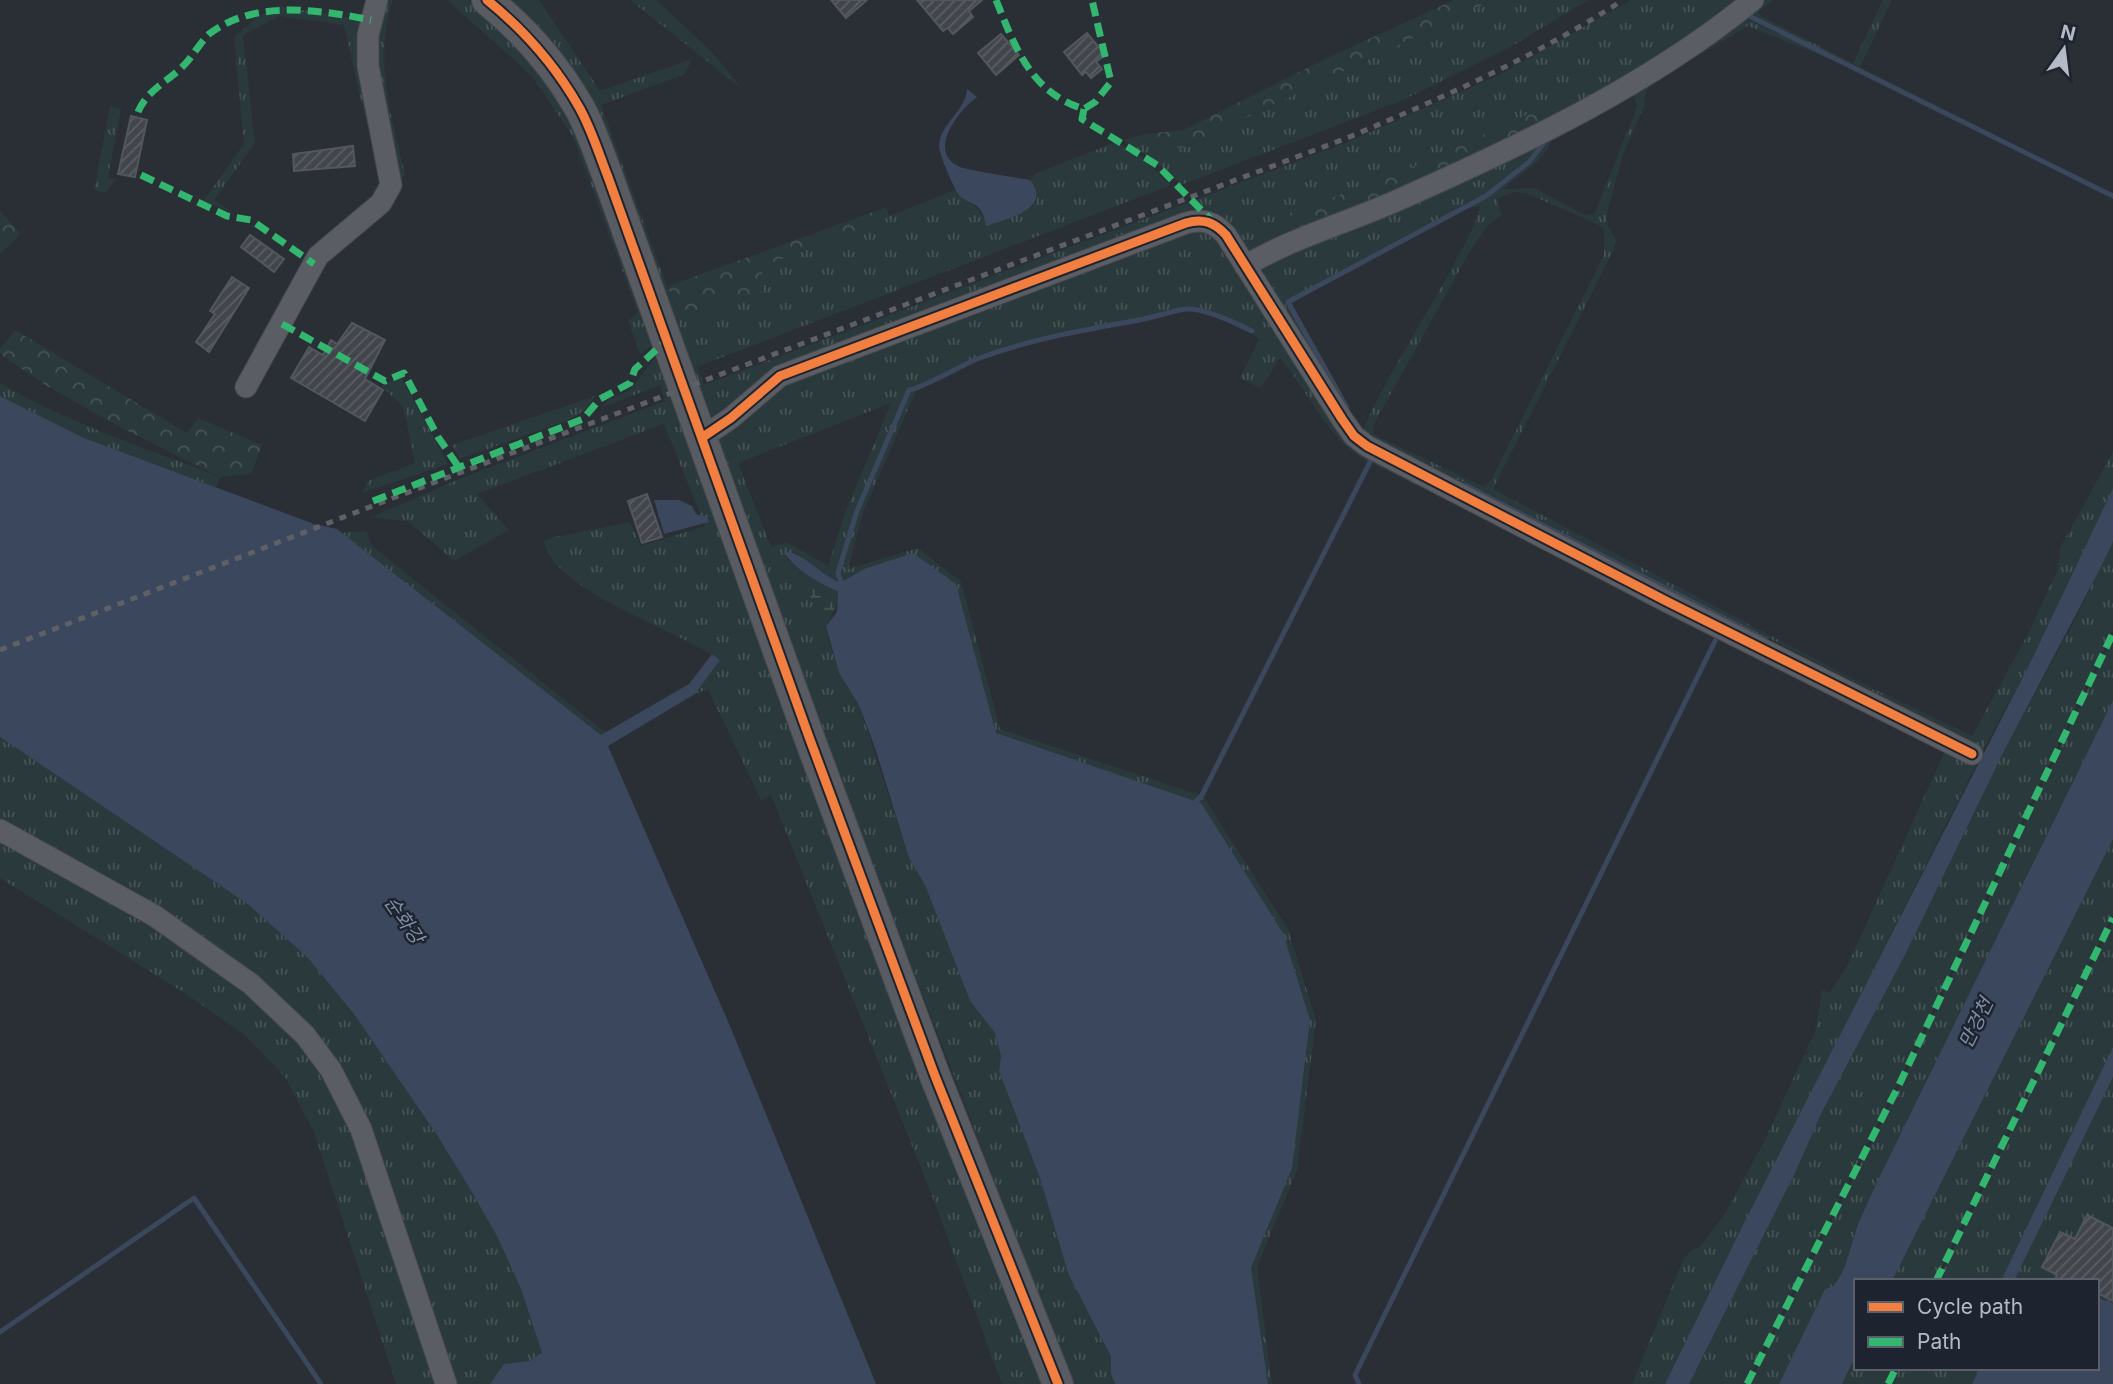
<svg xmlns="http://www.w3.org/2000/svg" width="2113" height="1384" viewBox="0 0 2113 1384" font-family="Inter,'Noto Sans KR',sans-serif">
	<defs>
		<pattern id="grass-tufts" width="24" height="20" patternUnits="userSpaceOnUse" patternTransform="scale(1.75)"><rect width="24" height="20" fill="#2a393b"/><path d="M3 7l-1-3M5 7V3M7 7l1-3M15 17l-1-3M17 17v-4M19 17l1-3" fill="none" stroke="#465456"/></pattern>
		<pattern id="forest-crowns" width="20" height="18" patternUnits="userSpaceOnUse" patternTransform="scale(1.75)"><rect width="20" height="18" fill="#2a393b"/><path d="M2 6a3 3 0 1 1 6 0M12 15a3 3 0 1 1 6 0" fill="none" stroke="#465456"/></pattern>
		<pattern id="wetland-marsh" width="20" height="14" patternUnits="userSpaceOnUse" patternTransform="scale(1.75)"><rect width="20" height="14" fill="#2a393b"/><path d="M1 5h8M5 5V1M11 12h8M15 12V8" fill="none" stroke="#465456"/></pattern>
		<pattern id="building-hatch" width="6" height="6" patternUnits="userSpaceOnUse" patternTransform="scale(1.75)"><rect width="6" height="6" fill="#42464c"/><path d="M-1 1l2-2M0 6l6-6M5 7l2-2" fill="none" stroke="#5b5f64"/></pattern>
	</defs>
	<rect width="100%" height="100%" fill="#2a2e35"/>
	<path fill="url(#grass-tufts)" fill-rule="evenodd" d="M385,0H393C373,57 392,118 405,175L400,180L377,94L375,30Z
		M447,0H468L530,61L569,113L657,342L640,354L628,321L638,313L573,137L532,76Z
		M512,0H539L600,91L692,59L685,74L601,105L679,319L762,267L957,189C963,202 977,202 984,219C1006,216 1056,213 1030,180L1036,173L1116,142L1141,157L1171,185L697,367L704,385L1348,142L1501,74L1631,0H1749L1560,120L1290,213L1280,244L1249,251L1214,211L778,374L714,422L708,418Z
		M630,0H656L713,53L742,89Z
		M1493,0H1588L1512,46L1403,100L1181,185L1155,161L1124,140L1144,134L1180,149Z
		M1759,0H1773L1758,12L1761,16L1853,63L1883,0H1892L1860,67L1748,15L1747,19L1850,67L1748,26L1660,78L1646,90L1644,107L1623,154L1607,213L1606,222L1616,240L1613,251L1493,489L1853,679L1972,736L2028,634L2058,569L2060,548L2113,452V488L2031,661L1981,754L1722,627L1369,444L1353,430L1275,307L1256,270L1263,260C1437,190 1610,117 1759,0ZM1633,92L1637,107L1594,215L1583,214L1535,188L1503,189C1519,174 1548,160 1552,137ZM1545,141C1538,166 1488,196 1466,209L1479,206C1484,227 1374,392 1363,432L1379,445L1489,494L1971,742L1852,687L1488,497L1369,442L1353,423L1286,302L1485,195L1528,161ZM1514,192L1526,193L1599,225L1604,230V255L1491,480L1484,487L1373,434L1374,424L1469,253L1488,225L1502,215L1497,199Z
		M279,6L361,20L360,64L365,119L344,25L280,16L243,35L255,143L214,200L234,213L203,201L244,144L234,37L258,17Z
		M110,106L121,109L108,178L115,180L106,193L94,190Z
		M1190,225L1213,231L1343,427L1978,761L1665,1384H1632L1684,1258L1692,1250L1700,1247L1724,1215L1764,1142L1804,1055L1808,1053L1806,1050L1815,1033L1822,990L1830,993L1847,966L1946,749L1370,462V457L1368,462C1328,440 1309,392 1280,358L1261,388L1240,378L1259,339L1251,332L1253,330C1241,321 1203,308 1188,308C1173,307 1156,316 1141,318C1084,327 1029,338 975,358C961,364 917,388 908,389L856,510L837,573L839,581L820,573L794,551L787,560L795,563L827,634L839,673L859,705L909,858L925,885L970,1001L995,1033L1001,1056L999,1071L1040,1178L1068,1273L1111,1358V1374L1115,1384H1073L849,804L717,444L718,436L783,380ZM891,403L845,513L828,566L787,542L771,547L738,463Z
		M658,354L1051,1384H1002L931,1193L771,795L761,800L708,689L695,694L720,660C679,630 552,591 544,541L554,537L630,522L641,546L705,526L664,424L477,494L509,530L454,561L409,522L371,517L462,478L665,401L660,385L601,408L609,399L630,390Z
		M401,377L448,464L362,493L368,481L415,463L403,406L381,386Z
		M0,383C68,423 146,448 220,477L216,488L84,438L0,396Z
		M910,391H916L863,513L848,569L918,548L961,582L1000,729L1200,795L1195,802L996,733L956,584L864,569L842,580L840,573L859,511Z
		M595,396L587,408L571,419L460,459L452,445Z
		M366,531L372,546L605,732L601,735L342,533Z
		M2113,542V630L1897,1085L1746,1384H1689L1795,1173L1821,1114L1905,955L2005,749L2074,622Z
		M2113,636V700L1877,1182L1858,1224L1844,1269L1834,1286L1825,1289L1779,1384H1749L1900,1086Z
		M0,737L249,905L307,957L354,1014L437,1135L470,1189L497,1236L521,1289L542,1353L529,1361L504,1364L490,1384H453L418,1275L305,1025L84,865L0,817Z
		M1203,796L1288,929L1316,1020L1297,1170L1257,1267L1272,1384H1268L1251,1268L1256,1253L1283,933L1198,802Z
		M0,835L62,867L233,977L309,1049L345,1113L442,1384H396L314,1132L285,1077L245,1035L183,992L0,878Z
		M2113,839V915L1935,1281H1892Z
		M2113,921V1384H1889L1897,1368H2097V1281H1938Z
		M1856,1355V1368H1894L1886,1384H1842Z"/>
	<path fill="url(#forest-crowns)" d="M1454,0H1493L1180,149L1144,134L1183,130L1323,60Z
		M1537,110L1560,120L1280,244L1276,238L1277,222L1290,213L1402,172Z
		M887,207L889,217L762,267L763,291L678,319L668,286Z
		M0,211L21,234L0,254Z
		M15,330L187,433L198,418L262,445L251,474L220,477L116,425L47,386L0,354V349Z"/>
	<path fill="url(#wetland-marsh)" d="M795,563L819,582L838,591C839,614 824,616 827,634Z"/>
	<path fill="#3b475d" d="M967,89L977,97C958,111 926,152 960,167C967,170 1018,178 1030,180C1054,209 1006,219 986,226C981,199 972,208 959,195C954,189 939,154 939,146C940,123 966,111 967,89Z
		M0,396L84,438L314,524L337,529L601,735L689,684L712,654L720,660L695,694L608,746L730,1026L876,1384H490L504,1364L529,1361L542,1353L521,1289L497,1236L470,1189L437,1135L354,1014L307,957L249,905L0,737Z
		M2113,488V542L2101,567L2005,749L1905,955L1821,1114L1795,1173L1689,1384H1665L1743,1225L2031,661Z
		M654,500H679L692,506L696,514L707,517L709,522L664,534Z
		M784,551C804,552 820,576 841,582L864,569L913,553L956,584L996,733L1201,803L1283,933L1310,1020L1292,1168L1251,1268L1268,1384H1115L1111,1374V1357L1068,1273L1040,1178L999,1071L1001,1056L995,1033L970,1001L925,885L909,858L875,748L859,705L839,673L826,626L837,612L838,591C822,586 790,566 784,551Z
		M2113,700V839L1892,1281H1856V1355L1842,1384H1779L1825,1289L1834,1286L1844,1269L1858,1224L1877,1182Z
		M2113,1047V1077L2014,1281H2001Z
		M2097,1298L2113,1303V1384H1972L1980,1368H2097Z"/>
	<g fill="none" stroke-linecap="round" stroke-linejoin="round">
		<path stroke="#3b475d" stroke-width="5" d="M1749,16L2113,196
			M1347,408L1288,302L1486,196L1529,162L1543,144
			M1465,485L1765,639
			M841,582L838,573L857,511L909,390C919,390 962,365 977,359C1033,338 1086,330 1144,319C1158,316 1172,311 1186,309C1204,308 1236,323 1252,331
			M1192,806L1202,795L1372,458
			M0,1332L194,1198L321,1384
			M1359,1384L1355,1375L1717,637"/>
	</g>
	<path fill="url(#building-hatch)" stroke="#52565d" stroke-width="2" d="M831,0H867L846,18Z
		M917,0H982L969,11L973,17L953,34L948,28L943,31Z
		M1087,33L1105,55L1096,62L1102,69L1091,78L1086,72L1082,75L1064,52Z
		M1001,34L1019,55L996,75L978,53Z
		M131,116L147,120L135,177L118,174Z
		M353,146L355,166L294,171L293,154Z
		M250,235L284,259L274,272L241,247Z
		M232,277L249,288L209,352L196,342L215,314L210,311Z
		M352,323L385,340L365,379L383,390L365,421L291,378L309,347L323,355L331,340L337,344Z
		M647,494L662,537L642,543L628,501Z
		M2087,1215L2113,1228V1301L2097,1293V1281H2054L2057,1275L2042,1267L2060,1232L2075,1239Z"/>
	<g fill="none" stroke-linecap="round" stroke-linejoin="round">
		<g stroke="#46494e" stroke-width="23">
			<path id="street" d="M1245,266C1292,238 1346,223 1396,201C1518,147 1650,85 1753,0
				M246,387L318,256L381,203L391,185L368,66V35L377,0
				M703,437L731,418L780,376L1186,223C1203,218 1214,222 1226,235L1342,419L1354,436L1367,446L1668,602L1972,754
				M0,830L155,916L251,984L305,1035L331,1070L361,1129L446,1384"/>
		</g>
		<g stroke="#46494e" stroke-width="32">
			<path id="secondary" d="M487,0C524,30 555,65 579,107C591,128 599,154 608,177L809,737L935,1076L1058,1384"/>
		</g>
		<use href="#street" stroke="#5a5d63" stroke-width="21"/>
		<use href="#secondary" stroke="#585b61" stroke-width="30"/>
		<path stroke="#5e6066" stroke-width="5" stroke-dasharray="7 7" stroke-linecap="butt" d="M0,650L393,498L1347,138C1444,97 1535,57 1623,0"/>
		<path stroke="#33b770" stroke-width="7" stroke-dasharray="14 7" stroke-linecap="butt" d="M996,0C1015,47 1031,93 1084,109L1095,102L1111,82L1092,0
			M1084,109L1082,119L1157,165L1213,222
			M138,112C148,88 170,81 186,63C194,54 200,43 209,34C254,0 316,9 371,20
			M141,175L227,216L251,220L314,264
			M282,324L385,381L404,373L438,437L458,466
			M373,501L583,419L600,399L630,383L635,369L667,340
			M1936,1281L2113,918
			M1747,1384L1899,1085L2113,633
			M1888,1384L1896,1368"/>
		<g stroke="#1e242f" stroke-width="13">
			<path id="cycleway" d="M487,0C524,30 555,65 579,107C591,128 599,154 608,177L809,737L935,1076L1058,1384
				M703,437L731,418L780,376L1186,223C1203,218 1214,222 1226,235L1342,419L1354,436L1367,446L1668,602L1972,754"/>
		</g>
		<use href="#cycleway" stroke="#f27e40" stroke-width="9"/>
	</g>
	<g text-anchor="middle" dominant-baseline="central" stroke-width="5" stroke-linejoin="round" paint-order="stroke">
		<g font-size="19" font-style="italic" fill="#7f90aa" stroke="#1e242f">
			<text transform="translate(404 920) rotate(55)">순화강</text>
			<text transform="translate(1976 1023) rotate(-64)">만겅천</text>
		</g>
	</g>
	<rect x="1854" y="1279" width="245" height="91" fill="#1e242f" stroke="#5a606b" stroke-width="2"/>
	<rect x="1868" y="1302" width="35" height="10" fill="#f27e40" stroke="#5a606b" stroke-width="2"/>
	<text x="1917" y="1314" font-size="21" fill="#b4bac5">Cycle path</text>
	<rect x="1868" y="1337" width="35" height="10" fill="#33b770" stroke="#5a606b" stroke-width="2"/>
	<text x="1917" y="1349" font-size="21" fill="#b4bac5">Path</text>
	<g transform="translate(2064 49) rotate(14)" stroke="#1e242f" stroke-width="5" paint-order="stroke">
	<path d="M0-5L12 26L0 18L-12 26Z" fill="#b4bac5"/>
	<text y="-10" font-size="19" font-weight="bold" text-anchor="middle" fill="#b4bac5">N</text>
	</g>
</svg>
